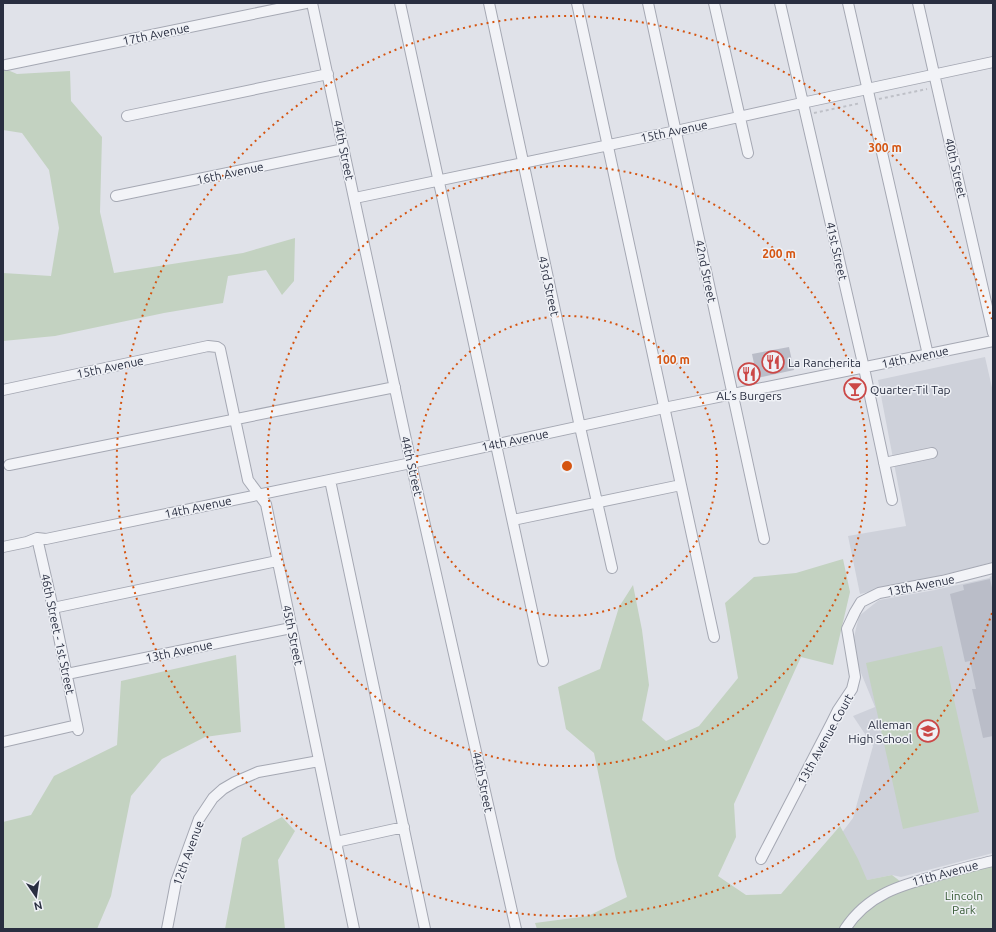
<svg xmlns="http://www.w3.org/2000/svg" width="996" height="932" viewBox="0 0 996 932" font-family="Ubuntu,sans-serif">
	<rect width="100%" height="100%" fill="#e0e2e9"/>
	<path fill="#ced1da" d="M985,357L993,392V562L963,570L860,594L848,536L906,526L878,380Z
		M993,574V853L901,877L892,875L795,895L853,818L873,746L853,716L875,707L859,668L856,651L854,637L859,616L879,600L935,590L989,578Z"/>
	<path fill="#c3d2c1" d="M3,68L17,74L70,71L71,101L102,137L100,212L114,273L243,253L295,238L294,281L282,295L266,270L228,276L223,303L164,313L55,336L3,341V273L51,276L59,228L49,170L22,133L3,130Z
		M843,559L850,592L833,665L801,657L734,804L736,837L718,876L746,895L781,894L840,826L858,859L867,880L892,875L909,888L993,866V929H537L535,923L588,916L627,897L616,859L594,753L566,729L558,687L600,669L619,607L633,585L642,630L649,685L642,720L666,741L699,726L738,678L725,603L754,577L796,573Z
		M942,646L979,812L903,829L866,663Z
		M236,655L241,732L205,737L162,759L131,796L111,896L97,929H3V822L31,815L54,776L117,745L121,681Z
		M282,817L295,831L278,860L285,929H225L242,838Z"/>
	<path fill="#babdc8" d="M789,347L794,370L757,378L752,354Z
		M990,579L993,592V736L983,738L972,689H976L970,661L965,662L950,594L964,590L963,585Z"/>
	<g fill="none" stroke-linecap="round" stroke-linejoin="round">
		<g stroke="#a5a8b3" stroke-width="12">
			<path id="minor" d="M312,3L411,463L516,929
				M400,3L543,661
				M489,3L580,427L612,568
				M577,3L681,485L714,637
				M648,3L764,539
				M714,3L748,153
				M780,3L864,368L892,500
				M848,3L928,355
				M918,3L993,333
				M6,65L306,3
				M127,116L328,74
				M116,196L344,149
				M355,198L676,131L802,103L993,62
				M3,390L208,346L217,347L220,349L248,480L266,504L354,929
				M884,463L932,453
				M9,465L395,387
				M330,480L425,929
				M513,520L681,485
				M37,538L53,608L78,730
				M3,547L27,542L37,538L46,539L411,463L664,408L993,341
				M53,608L277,561
				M67,674L291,628
				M3,742L77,725
				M336,842L404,827
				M761,859L831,724L838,710L852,689L855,677L847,629L855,612L861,602L879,593L942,581L993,568
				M167,929L176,882L199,819L213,798L223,789L235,782L258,772L319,761
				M845,929C868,894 901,885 939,875C957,870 975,865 993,861"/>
		</g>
		<path stroke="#bec0c7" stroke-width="2" stroke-dasharray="3 3" stroke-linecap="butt" d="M879,99L927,89
			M814,113L861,103"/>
		<use href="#minor" stroke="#f2f3f7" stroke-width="10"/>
	</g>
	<g fill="none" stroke="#d55511" stroke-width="2" stroke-dasharray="2 4">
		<circle cx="567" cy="466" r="150"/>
		<circle cx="567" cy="466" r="300"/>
		<path d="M992 613A450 450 0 1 1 992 319"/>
	</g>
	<defs>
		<g id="restaurant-ring" transform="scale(1.15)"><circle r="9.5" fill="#eff1f6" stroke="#cb4847" stroke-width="1.5"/><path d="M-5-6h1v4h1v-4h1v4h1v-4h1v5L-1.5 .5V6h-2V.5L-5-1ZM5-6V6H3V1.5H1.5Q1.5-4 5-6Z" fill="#cb4847"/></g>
		<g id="bar-ring" transform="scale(1.15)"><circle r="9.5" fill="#eff1f6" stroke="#cb4847" stroke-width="1.5"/><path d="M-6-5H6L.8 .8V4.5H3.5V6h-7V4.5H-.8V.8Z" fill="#cb4847"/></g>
		<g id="school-ring" transform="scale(1.15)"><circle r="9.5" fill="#eff1f6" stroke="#cb4847" stroke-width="1.5"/><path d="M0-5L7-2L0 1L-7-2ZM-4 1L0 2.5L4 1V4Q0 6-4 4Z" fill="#cb4847"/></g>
	</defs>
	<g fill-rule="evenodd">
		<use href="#restaurant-ring" x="773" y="362"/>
		<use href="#restaurant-ring" x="749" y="374"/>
		<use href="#bar-ring" x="855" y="389"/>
		<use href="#school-ring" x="928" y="731"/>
	</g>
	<g text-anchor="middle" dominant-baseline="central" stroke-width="3" stroke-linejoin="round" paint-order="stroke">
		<g font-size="12" fill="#292e40" stroke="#eff1f6">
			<text transform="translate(156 34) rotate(-12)">17th Avenue</text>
			<text transform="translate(674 131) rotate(-12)">15th Avenue</text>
			<text transform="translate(344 150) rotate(78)">44th Street</text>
			<text transform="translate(956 168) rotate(77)">40th Street</text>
			<text transform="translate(230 173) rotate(-12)">16th Avenue</text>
			<text transform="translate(837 251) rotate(77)">41st Street</text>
			<text transform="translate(706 271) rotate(78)">42nd Street</text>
			<text transform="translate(549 286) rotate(78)">43rd Street</text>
			<text transform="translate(915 357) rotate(-12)">14th Avenue</text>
			<text transform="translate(110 367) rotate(-12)">15th Avenue</text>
			<text transform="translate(515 440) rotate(-12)">14th Avenue</text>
			<text transform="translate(412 466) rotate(77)">44th Street</text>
			<text transform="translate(198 507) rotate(-12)">14th Avenue</text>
			<text transform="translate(921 585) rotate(-11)">13th Avenue</text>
			<text transform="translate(58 634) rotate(78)">46th Street - 1st Street</text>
			<text transform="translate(293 635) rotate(78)">45th Street</text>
			<text transform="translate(179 651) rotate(-12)">13th Avenue</text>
			<text transform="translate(825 739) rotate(-61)">13th Avenue Court</text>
			<text transform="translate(483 782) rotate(78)">44th Street</text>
			<text transform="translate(188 853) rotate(-70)">12th Avenue</text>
			<text transform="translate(945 873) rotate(-15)">11th Avenue</text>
		</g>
		<g font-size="12" fill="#292e40" stroke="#eff1f6" text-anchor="start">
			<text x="788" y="362">La Rancherita</text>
			<text x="870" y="389">Quarter-Til Tap</text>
			<text x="749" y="395" text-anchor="middle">AL’s Burgers</text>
			<text x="912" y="724" text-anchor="end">Alleman<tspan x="912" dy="14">High School</tspan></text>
		</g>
		<g font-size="12" fill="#385b36" stroke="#eff1f6">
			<text x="964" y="895">Lincoln<tspan x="964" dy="14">Park</tspan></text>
		</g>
	</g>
	<circle cx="567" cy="466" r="6" fill="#d55511" stroke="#eff1f6" stroke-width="2"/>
	<g font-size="12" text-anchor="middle" font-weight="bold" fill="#d55511" stroke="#eff1f6" stroke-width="3" stroke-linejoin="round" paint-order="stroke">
		<text x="885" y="152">300 m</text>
		<text x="779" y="258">200 m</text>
		<text x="673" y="364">100 m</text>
	</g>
	<rect width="996" height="932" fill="none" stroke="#292e40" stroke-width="8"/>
	<g transform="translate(36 896) rotate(167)" stroke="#eff1f6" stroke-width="3" paint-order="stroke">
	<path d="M0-3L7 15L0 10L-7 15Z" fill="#292e40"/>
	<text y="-6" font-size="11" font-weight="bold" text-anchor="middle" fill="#292e40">N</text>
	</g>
</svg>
